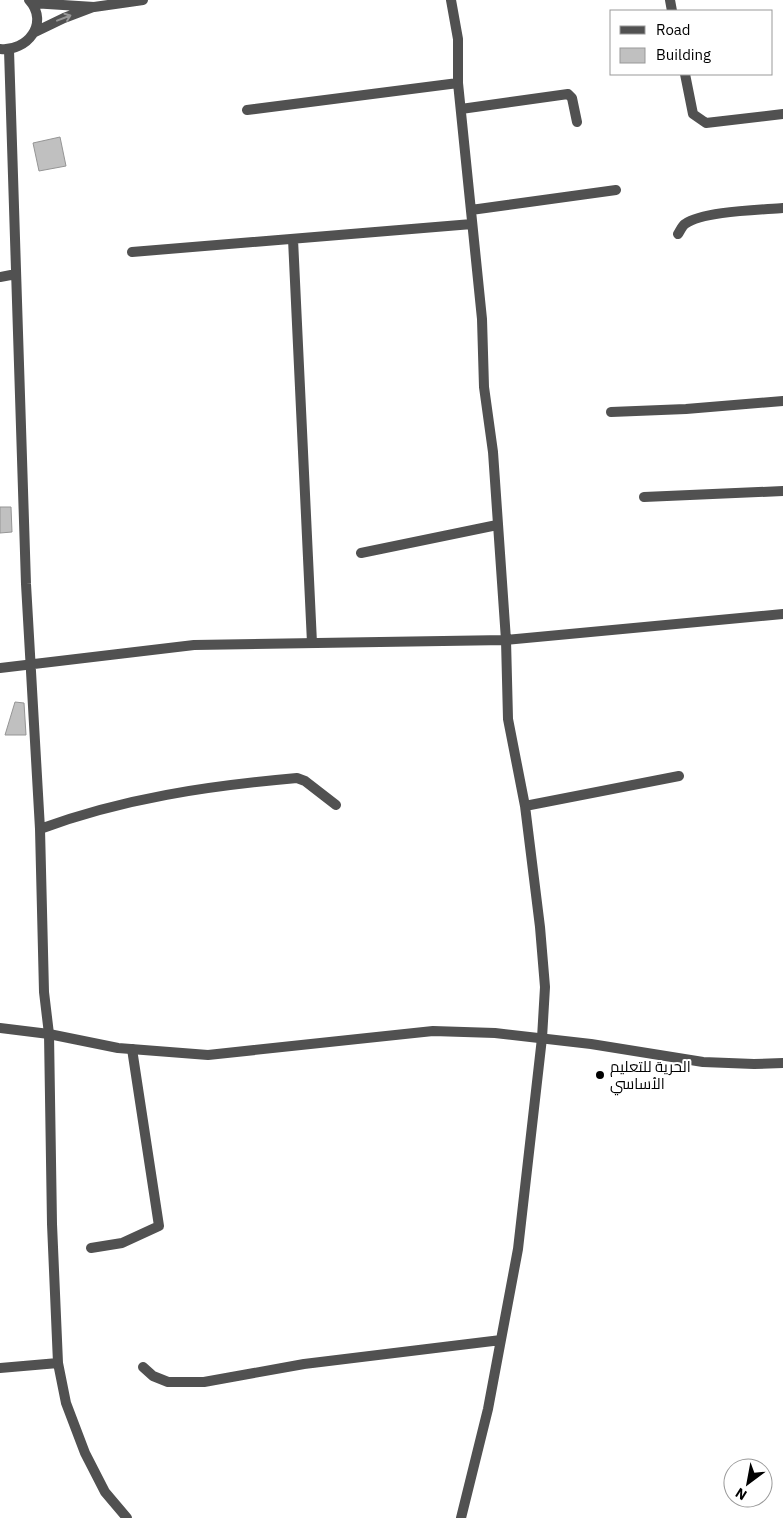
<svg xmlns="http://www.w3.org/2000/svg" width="783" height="1518" viewBox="0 0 783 1518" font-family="'IBM Plex Sans',Cairo,sans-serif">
	<rect width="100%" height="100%" fill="#fff"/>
	<path fill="#c0c0c0" stroke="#959595" d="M60,137L66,166L39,171L33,143Z
		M0,507H11L12,532L0,533Z
		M15,702L24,703L26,735H5Z"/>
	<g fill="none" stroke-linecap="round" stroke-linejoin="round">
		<path stroke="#515151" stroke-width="10" d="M451,0L458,39V83L482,319L484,387L493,452L506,640L508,719L525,806L540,927L545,987L542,1038L518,1249L488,1409L461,1518
			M670,0L672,11
			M9,50L26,584L40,829L44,992L49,1034L52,1224L58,1363L66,1403L85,1453L105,1492L127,1518
			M685,74L693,114L706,123L783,114
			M461,109L568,94L572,98L577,122
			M247,110L458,83
			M471,210L616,190
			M678,234C680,231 682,226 685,224C703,211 760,210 783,208
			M293,239L312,643
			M132,252L472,224
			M0,277L16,274
			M611,412L686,409L783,401
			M644,497L783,491
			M361,553L497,525
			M0,668L194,645L506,640L783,614
			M525,806L679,776
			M40,829C124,798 208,786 297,778L305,781L336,805
			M91,1248L122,1243L159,1226L132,1049
			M143,1367L153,1376L168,1382H204L304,1364L501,1340
			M0,1368L58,1363"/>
		<path stroke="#515151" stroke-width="10" d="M32,3L94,7L143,0
			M35,32L64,18L93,7
			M0,49C27,52 50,23 29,0
			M0,1028L49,1034L118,1048L208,1055L433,1031L495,1033L591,1044L703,1062L754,1064L783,1063"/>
	</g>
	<defs><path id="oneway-shaft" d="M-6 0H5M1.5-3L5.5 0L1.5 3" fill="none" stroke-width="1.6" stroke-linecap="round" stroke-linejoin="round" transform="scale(1.25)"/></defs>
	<use stroke="#979797" href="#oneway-shaft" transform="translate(64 18) rotate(-21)"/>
	<circle fill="#000" stroke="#fff" stroke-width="2" cx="600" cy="1075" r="5"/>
	<g text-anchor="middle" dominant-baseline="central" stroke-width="4" stroke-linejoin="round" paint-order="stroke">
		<g font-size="15" fill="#000" stroke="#fff" text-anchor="start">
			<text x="610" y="1066">الحرية للتعليم<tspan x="610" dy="17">الأساسي</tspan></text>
		</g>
	</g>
	<rect x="610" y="10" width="162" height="65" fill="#ffffff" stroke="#999999"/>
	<rect x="620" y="26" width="25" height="8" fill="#515151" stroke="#999999"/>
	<text x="656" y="35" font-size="15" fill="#000000">Road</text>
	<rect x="620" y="48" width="25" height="15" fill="#c0c0c0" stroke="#999999"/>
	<text x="656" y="60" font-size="15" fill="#000000">Building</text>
	<g transform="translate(748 1483) rotate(212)"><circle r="24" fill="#ffffff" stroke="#999999"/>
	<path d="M0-4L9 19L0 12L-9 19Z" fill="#000000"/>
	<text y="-8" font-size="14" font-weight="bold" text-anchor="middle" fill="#000000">N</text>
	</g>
</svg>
